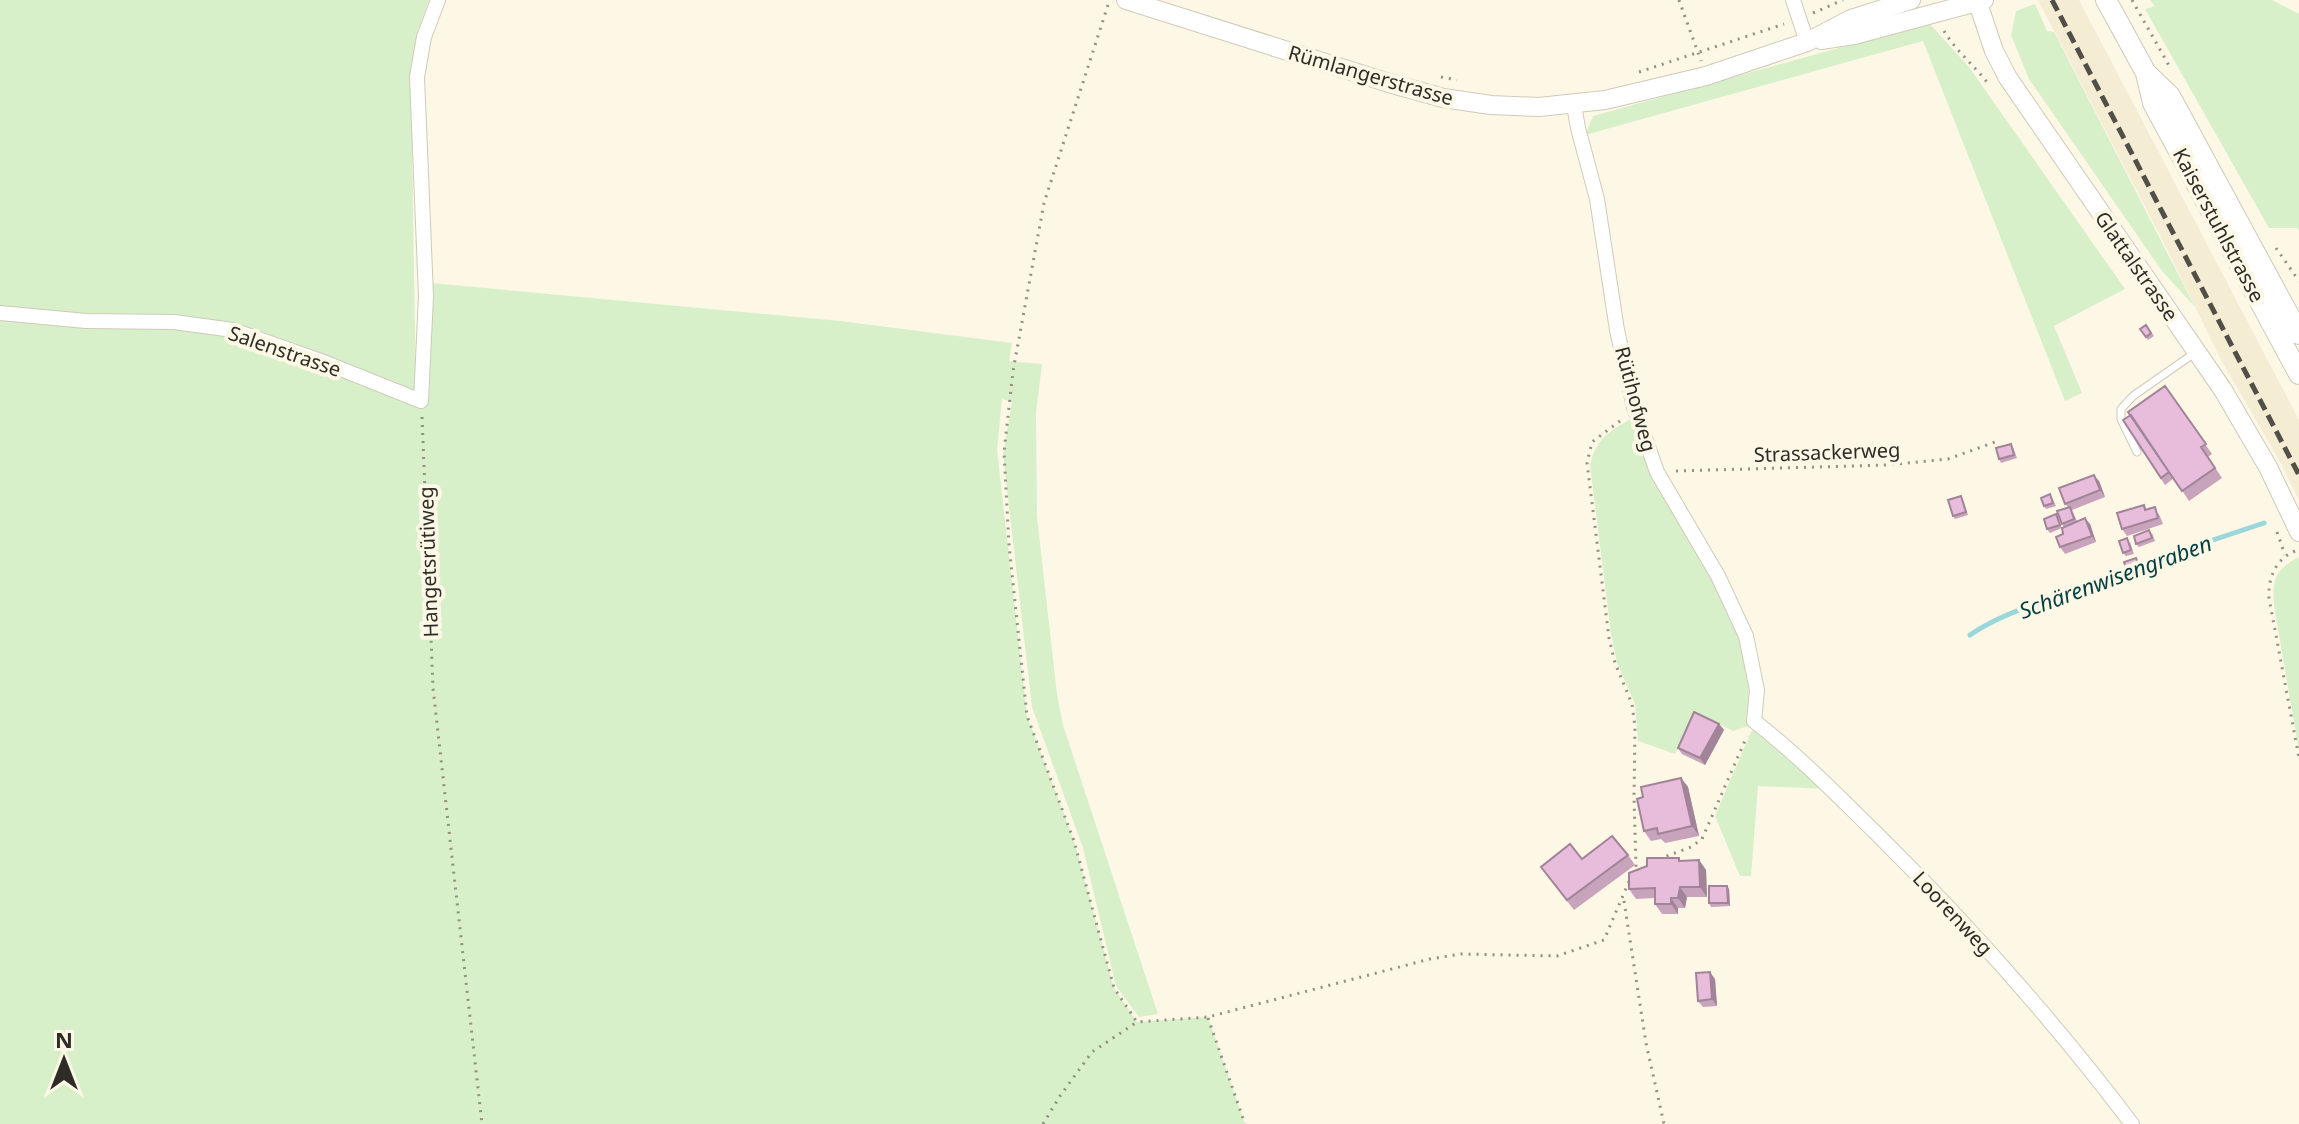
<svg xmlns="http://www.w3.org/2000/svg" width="2299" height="1124" viewBox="0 0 2299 1124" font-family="'Noto Sans',sans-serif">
	<rect width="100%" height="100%" fill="#fdf7e5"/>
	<path fill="#f4ecd3" d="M2038,0H2079L2299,420V501L2282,465L2221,360L2167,249Z"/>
	<path fill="#d8f0ca" d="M0,0H429L417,33L411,74L416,405L431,283L840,321L1012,343L1009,361L1042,364L1036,413L1037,517L1057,694L1063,725L1158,1014L1139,1017L1116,986L1083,848L1032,707L1003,454L1012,402L1002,399L997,450L1027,716L1074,841L1114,988L1137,1022L1208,1017L1245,1124H0Z
		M2150,0H2272L2299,14V231L2297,228H2269L2145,9L2155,6Z
		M2035,4L2047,31L2054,32L2195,307L2162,271L2029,79L2011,35L2016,11Z
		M1929,23L1969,67L2125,289L2054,326L2082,393L2065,401L1923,41L1585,135L1593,116Z
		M1632,418L1743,636L1754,689L1748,726L1733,731L1698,713L1675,754L1638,741L1635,704L1617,663L1611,633L1590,465C1597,437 1609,432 1632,418Z
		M2298,557L2299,560V751L2274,606C2273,579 2273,572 2298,557Z
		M1758,727L1828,789L1758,786L1751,876H1740L1715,816L1751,732Z"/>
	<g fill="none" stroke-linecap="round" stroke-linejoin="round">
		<path stroke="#99d7db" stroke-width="5" d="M1970,635C2010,607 2060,600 2102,577L2264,523"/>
		<g stroke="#cfcab9" stroke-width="9">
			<path id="service" d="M2137,452L2121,419V409L2133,396L2196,352"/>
		</g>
		<g stroke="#cfcab9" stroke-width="16">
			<path id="minor" d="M1793,0L1807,42
				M1574,105L1578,128L1597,199L1617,330L1634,407L1657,472L1718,576L1746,636L1757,690L1754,721C1798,755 1836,794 1875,832C1967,923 2054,1021 2132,1124
				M0,313L86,321L174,322L233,330L321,361L421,401L426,296L417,77L424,37L438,0"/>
		</g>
		<g stroke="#cfcab9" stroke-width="20">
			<path id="tertiary" d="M1126,0L1389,83L1443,98L1491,105L1539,107L1605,100L1706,76L1807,42L1851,19L1911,0
				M1977,0L1994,51L2008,78L2223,390L2268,467L2299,532
				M1821,40L1854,35L1984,0"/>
		</g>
		<g stroke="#cfcab9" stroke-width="22">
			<path id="secondary" d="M2106,0L2146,73L2170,96L2299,334
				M2146,73L2153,103L2299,374"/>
		</g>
		<path stroke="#938f83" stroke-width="3" stroke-dasharray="2 6" stroke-linecap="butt" d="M1679,0L1701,61
			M2132,0L2171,69
			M1108,5L1044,203L1013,371L1004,452L1009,545L1027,716L1074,841L1114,988L1137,1022L1208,1017L1430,959L1461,954L1557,956L1604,940L1630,879
			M1813,13L1843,0
			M1944,31C1955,50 1976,67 1990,86
			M1639,72L1784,24
			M1441,77L1457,80
			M2276,248L2299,281
			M422,417L433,688L482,1124
			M1620,421L1592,442L1587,463L1609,638L1615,663L1632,704L1635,727L1634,797L1636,867L1633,872
			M1676,471L1888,465L1948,459L1995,442
			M2277,532L2285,555
			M2295,551C2276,559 2268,577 2269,598L2299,758
			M1659,859L1691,847L1702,839L1747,736
			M1624,901L1646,1043L1664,1124
			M1208,1018L1245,1124
			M1043,1124L1060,1096L1092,1052L1137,1022"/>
		<use href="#service" stroke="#fff" stroke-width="7"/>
		<use href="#minor" stroke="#fff" stroke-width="14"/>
		<use href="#tertiary" stroke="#fff" stroke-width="18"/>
		<use href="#secondary" stroke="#fff" stroke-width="20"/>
		<path stroke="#514f47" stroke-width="5" stroke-dasharray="12 6" stroke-linecap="butt" d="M2052,0L2299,475"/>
	</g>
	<path fill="#c7a3bc" d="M2146,325L2154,336L2148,340L2140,329Z
		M2165,386L2212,454L2208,457L2222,478L2189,501L2174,478L2165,485L2123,420Z
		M2013,447L2017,458L2001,463L1999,459Z
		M2099,481L2105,497L2072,510L2077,521L2090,524L2096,542L2065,554L2060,547L2064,527L2062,524L2068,507L2065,504Z
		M2052,498L2056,506L2046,509L2044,506Z
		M1963,500L1968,515L1955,519L1953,516Z
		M2144,505L2147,510L2159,514L2163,524L2127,536L2122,529Z
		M2056,514L2062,528L2050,533L2047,529Z
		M2152,533L2155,541L2139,547L2136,544Z
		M2130,542L2134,554L2126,556L2123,553Z
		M2138,561L2141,569L2129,573L2127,570Z
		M1719,724L1724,730L1705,765L1682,754L1678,748Z
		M1681,778L1688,787L1699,836L1665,843L1661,839L1651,841L1644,831L1643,797Z
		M1628,855L1635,865L1574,910L1541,867L1582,859Z
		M1679,858L1681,861L1699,860L1706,870L1707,897H1687L1685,908H1678V914H1662L1655,904V898L1636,899L1629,889Z
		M1729,889L1730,906L1711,907L1709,903Z
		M1715,979L1717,1006L1703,1007L1698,1001Z"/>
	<path fill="#a28499" d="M2094,475L2099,481L2105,497L2100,490Z
		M2085,518L2090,524L2096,542L2092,536Z
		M1719,724L1724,730L1705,765L1700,758Z
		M1681,778L1688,787L1699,836L1692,826Z
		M1699,860L1706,870L1707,897L1700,887Z
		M1727,886L1729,889L1730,906L1728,903Z
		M1680,887L1687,897L1685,908L1678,898Z
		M1671,898L1678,908V914L1671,904Z
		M1710,972L1715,979L1717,1006L1712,999Z"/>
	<path fill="#e7bddb" stroke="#a28499" stroke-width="2" d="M2146,325L2151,333L2146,337L2140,329Z
		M2165,386L2206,444L2201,447L2215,468L2182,491L2128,412Z
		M2131,415L2169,472L2161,478L2123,420Z
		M2011,444L2014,455L1999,459L1996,448Z
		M2094,475L2100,490L2065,504L2059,488Z
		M2050,494L2053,503L2044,506L2041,498Z
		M1961,496L1966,512L1953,516L1948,500Z
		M2144,505L2145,510L2155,507L2158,518L2122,529L2117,513Z
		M2070,507L2074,519L2062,524L2057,511Z
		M2056,514L2060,525L2047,529L2044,519Z
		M2085,518L2092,536L2060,547L2056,537L2063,534L2062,528Z
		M2149,530L2152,538L2136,544L2134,536Z
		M2127,538L2131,550L2123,553L2119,541Z
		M2136,558L2139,566L2127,570L2124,562Z
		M1694,712L1719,724L1700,758L1678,748Z
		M1681,778L1692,826L1658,834L1657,828L1644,831L1637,799L1643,797L1641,787Z
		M1612,836L1628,855L1567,900L1541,867L1570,844L1582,859Z
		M1647,858H1679V861L1699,860L1700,887H1680L1678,898H1671V904H1655V888L1629,889V873L1647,866Z
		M1709,886H1727L1728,903H1709Z
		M1710,972L1712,999L1698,1001L1696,973Z"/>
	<g text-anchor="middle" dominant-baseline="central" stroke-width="8" stroke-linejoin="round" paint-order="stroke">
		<g font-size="20" fill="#2e2c26" stroke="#fdf7e5">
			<text transform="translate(1371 75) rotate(16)">Rümlangerstrasse</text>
			<text transform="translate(2219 225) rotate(62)">Kaiserstuhlstrasse</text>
			<text transform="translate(2137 266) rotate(55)">Glattalstrasse</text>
			<text transform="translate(285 351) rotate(19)">Salenstrasse</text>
			<text transform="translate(1636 399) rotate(75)">Rütihofweg</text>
			<text transform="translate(1827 452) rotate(-2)">Strassackerweg</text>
			<text transform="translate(428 562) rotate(-92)">Hangetsrütiweg</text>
			<text transform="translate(1953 913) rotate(47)">Loorenweg</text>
		</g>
		<g font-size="22" font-style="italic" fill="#033f43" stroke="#fdf7e5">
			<text transform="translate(2115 576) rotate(-20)">Schärenwisengraben</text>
		</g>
	</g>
	<g transform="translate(64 1060)" stroke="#fdf7e5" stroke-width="6" paint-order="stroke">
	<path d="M0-6L14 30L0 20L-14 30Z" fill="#2e2c26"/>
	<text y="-12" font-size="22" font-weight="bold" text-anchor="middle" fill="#2e2c26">N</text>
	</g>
</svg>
